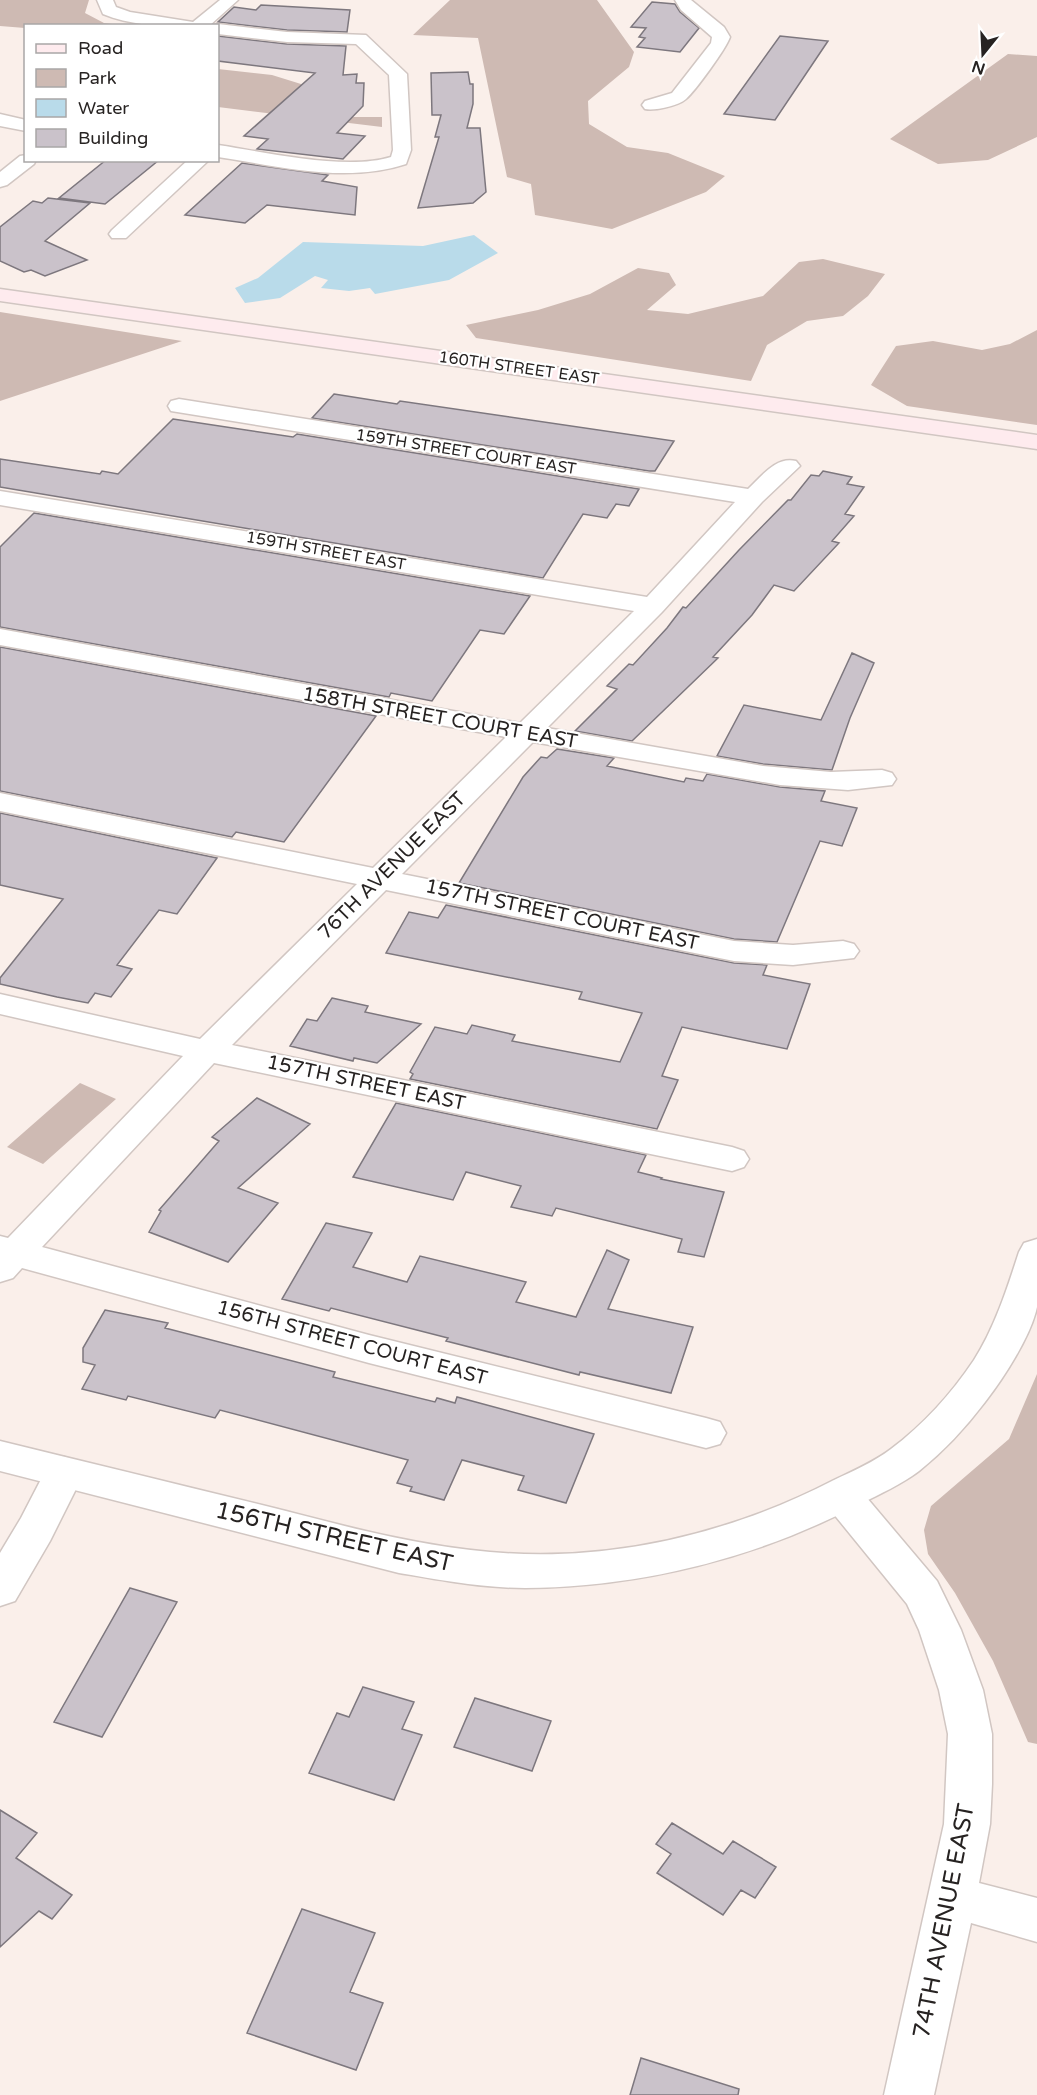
<svg xmlns="http://www.w3.org/2000/svg" width="1037" height="2095" viewBox="0 0 1037 2095" font-family="'Varela Round',sans-serif">
	<rect width="100%" height="100%" fill="#faefea"/>
	<path fill="#cebab3" d="M0,0H89L85,13L104,23L121,25L26,26L25,28L0,26Z
		M450,0H597L634,52L629,67L588,101L589,124L627,147L668,153L725,176L706,192L612,229L535,215L531,184L507,177L478,38L413,35Z
		M1008,54L1037,56V137L988,160L938,164L890,139Z
		M218,69L272,75L301,84L304,114L343,117H382V127L218,107Z
		M823,259L885,274L868,296L843,316L807,321L767,345L751,381L476,338L466,325L538,310L590,294L638,268L669,273L676,285L647,310L688,314L763,296L799,262Z
		M0,312L182,341L0,401Z
		M1037,330V425L907,406L871,385L896,346L933,341L982,350L1010,344Z
		M80,1083L116,1099L43,1164L7,1147Z
		M1037,1374V1744L1028,1742L993,1661L955,1593L928,1554L924,1530L931,1506L1009,1439Z"/>
	<path fill="#b9dbea" d="M474,235L498,253L449,280L375,294L370,288L349,291L321,288L328,280L315,276L280,298L245,303L235,288L258,278L303,242L423,246Z"/>
	<path fill="#cac2ca" stroke="#7d777e" stroke-width="1.5" d="M652,2L675,4L680,12L699,28L680,52L637,47L645,38L639,37L646,28L631,27Z
		M261,5L350,10L347,32L287,30L218,22L234,7L256,10Z
		M218,36L287,44L346,46L343,75L357,74L356,83H364L363,106L337,133L365,136L343,159L257,149L268,139L244,136L315,73L218,61Z
		M780,36L828,41L775,120L724,114Z
		M468,72L470,84H473V104L467,128H480L486,192L473,203L418,208L439,137H435L441,115H432L431,73Z
		M106,160H159L105,204L59,198Z
		M242,163L328,175L322,181L357,187L355,215L267,205L245,223L185,215Z
		M48,198L90,203L45,241L87,260L45,276L31,270L24,272L0,261V227L33,201L42,203Z
		M334,394L397,404L400,401L674,441L655,471H649L312,418Z
		M173,419L293,437L297,434L639,489L629,506L616,504L607,518L583,514L543,578L0,487V459L100,474L102,471L118,474Z
		M823,471L852,477L847,484L864,487L845,514L854,516L832,541L839,543L794,591L774,585L752,615L713,657L718,658L632,741L575,731L617,689L607,686L629,664L633,665L667,628L683,607L686,608L739,550L788,500H791L811,475L819,476Z
		M34,513L530,596L504,634L480,630L432,701L391,693L389,697L0,627V547Z
		M0,647L376,716L284,842L236,832L232,837L0,791Z
		M852,653L874,663L850,718L832,770L763,764L717,756L744,705L821,720Z
		M557,749L614,758L607,766L684,782L686,778L703,781L707,774L780,787L825,791L821,801L857,808L842,846L820,841L777,942L734,939L459,883L523,777L541,757L547,758Z
		M0,813L217,858L177,914L159,910L117,965L132,969L111,997L95,993L88,1003L57,997L0,984V978L63,899L0,885Z
		M446,905L734,963L767,965L763,975L810,984L787,1049L682,1027L662,1076L678,1080L657,1129L410,1079L413,1074L410,1072L435,1027L467,1034L472,1025L515,1035L512,1041L620,1062L642,1013L579,999L582,992L386,953L409,912L438,918Z
		M332,998L368,1006L365,1012L421,1024L377,1063L354,1058L353,1061L290,1046L307,1019L317,1021Z
		M257,1098L310,1124L238,1188L278,1203L228,1262L149,1232L161,1211L159,1210L219,1141L212,1137Z
		M396,1103L646,1155L638,1172L662,1178L661,1179L724,1192L704,1257L678,1252L682,1239L556,1208L552,1216L511,1207L521,1186L466,1172L453,1200L353,1177Z
		M326,1223L372,1233L353,1267L407,1282L420,1256L526,1282L516,1302L576,1317L607,1250L629,1260L608,1309L693,1327L671,1393L580,1372L579,1375L446,1341L448,1338L331,1308L329,1311L282,1299Z
		M105,1310L168,1323L165,1328L335,1372L333,1377L435,1402L437,1398L455,1403L457,1397L594,1434L566,1503L518,1490L524,1476L462,1460L444,1500L410,1491L412,1487L397,1483L408,1460L220,1410L215,1418L128,1396L126,1400L82,1389L95,1365L83,1362V1348Z
		M130,1588L177,1602L102,1737L54,1722Z
		M363,1687L414,1702L402,1729L422,1735L394,1800L309,1773L337,1713L349,1717Z
		M475,1698L551,1721L532,1771L454,1747Z
		M0,1810L37,1833L16,1858L72,1895L52,1919L39,1911L0,1947Z
		M672,1823L723,1854L733,1841L776,1867L755,1898L741,1890L723,1915L657,1873L671,1854L656,1844Z
		M302,1909L375,1933L350,1992L383,2003L356,2070L247,2033Z
		M641,2058L739,2089L738,2095H630Z"/>
	<g fill="none" stroke-linecap="round" stroke-linejoin="round">
		<g stroke="#d1c6c2" stroke-width="3">
			<path id="minor" d="M97,0H113L116,7L130,12L193,22L220,0H238L209,26C172,26 137,28 103,14Z
				M675,0H691L724,27L730,37C726,49 695,91 686,99C678,106 654,111 645,109L642,105L645,101L672,93L711,43L712,37L681,10Z
				M218,24L287,32L366,35L407,74L411,150L406,164C346,184 278,166 218,157V145C265,152 346,171 391,157L393,150L389,75L356,44L287,42L218,34V26H212Z
				M0,114L26,120V131L0,126Z
				M26,155V160H36L34,164L7,185L0,187V172L20,156Z
				M188,160H209L126,238H112L109,234L112,230Z
				M179,399L748,489C762,476 776,456 796,461L800,466L762,502L662,612L547,728L763,766L831,772L882,770L892,773L896,779L892,785L848,790L780,785L533,742L402,874L734,941L793,945L843,941L854,944L859,951L854,958L793,965L734,961L386,890L232,1045L732,1147L744,1151L749,1159L744,1167L732,1171L214,1063L42,1247L369,1335L706,1418L720,1422L726,1433L720,1444L706,1448L369,1363L22,1268L13,1278L0,1282V1236L8,1238L183,1056L0,1014V994L200,1039L357,884L0,811V793L373,868L506,737L0,645V629L520,723L634,611L0,505V491L647,597L735,502L171,411L168,406L171,401Z
				M64,1457L78,1462L84,1473L50,1541L15,1601L0,1606V1553L21,1518L50,1462Z
				M842,1480L856,1485L937,1581L961,1630L983,1690L992,1734V1784L990,1824L979,1883L1037,1898V1942L971,1923L934,2095H884L944,1824L948,1734L939,1690L919,1630L907,1604L828,1507L822,1496L828,1485Z"/>
		</g>
		<g stroke="#d1c6c2" stroke-width="3">
			<path id="tertiary" d="M1037,1239C1037,1259 1037,1288 1037,1307C1031,1336 1003,1379 985,1402C966,1427 944,1451 919,1471C902,1484 880,1494 860,1504C757,1558 642,1587 525,1588C483,1588 440,1580 399,1573L0,1471V1441C93,1464 185,1486 278,1509C348,1527 418,1546 490,1552C608,1563 730,1534 834,1480C853,1471 874,1462 891,1449C923,1425 952,1393 974,1360C995,1327 1007,1289 1019,1252L1024,1243Z"/>
		</g>
		<g stroke="#d1c6c2" stroke-width="3">
			<path id="secondary" d="M0,289L1037,435V449L0,301Z"/>
		</g>
		<use href="#minor" fill="#fff" fill-rule="evenodd"/>
		<use href="#tertiary" fill="#fff" fill-rule="evenodd"/>
		<use href="#secondary" fill="#feebee" fill-rule="evenodd"/>
	</g>
	<g text-anchor="middle" dominant-baseline="central" stroke-width="4.5" stroke-linejoin="round" paint-order="stroke">
		<g font-size="16" fill="#272322" stroke="#fff">
			<text transform="translate(519 368) rotate(8)">160TH STREET EAST</text>
			<text transform="translate(466 452) rotate(9)">159TH STREET COURT EAST</text>
			<text transform="translate(326 551) rotate(10)">159TH STREET EAST</text>
		</g>
		<g font-size="20" fill="#272322" stroke="#fff">
			<text transform="translate(440 718) rotate(10)">158TH STREET COURT EAST</text>
			<text transform="translate(392 866) rotate(-45)">76TH AVENUE EAST</text>
			<text transform="translate(562 915) rotate(12)">157TH STREET COURT EAST</text>
			<text transform="translate(366 1083) rotate(12)">157TH STREET EAST</text>
			<text transform="translate(352 1343) rotate(15)">156TH STREET COURT EAST</text>
		</g>
		<g font-size="24" fill="#272322" stroke="#fff">
			<text transform="translate(334 1537) rotate(13)">156TH STREET EAST</text>
			<text transform="translate(944 1921) rotate(-79)">74TH AVENUE EAST</text>
		</g>
	</g>
	<rect x="24" y="24" width="195" height="138" fill="#ffffff" stroke="#a9a7a7" stroke-width="1.5"/>
	<rect x="36" y="44" width="30" height="9" fill="#feebee" stroke="#a9a7a7" stroke-width="1.5"/>
	<text x="78" y="54" font-size="18" fill="#272322">Road</text>
	<rect x="36" y="69" width="30" height="18" fill="#cebab3" stroke="#a9a7a7" stroke-width="1.5"/>
	<text x="78" y="84" font-size="18" fill="#272322">Park</text>
	<rect x="36" y="99" width="30" height="18" fill="#b9dbea" stroke="#a9a7a7" stroke-width="1.5"/>
	<text x="78" y="114" font-size="18" fill="#272322">Water</text>
	<rect x="36" y="129" width="30" height="18" fill="#cac2ca" stroke="#a9a7a7" stroke-width="1.5"/>
	<text x="78" y="144" font-size="18" fill="#272322">Building</text>
	<g transform="translate(983 54) rotate(198)" stroke="#ffffff" stroke-width="4.5" paint-order="stroke">
	<path d="M0-4.5L10 22L0 15L-10 22Z" fill="#272322"/>
	<text y="-9" font-size="16" font-weight="bold" text-anchor="middle" fill="#272322">N</text>
	</g>
</svg>
